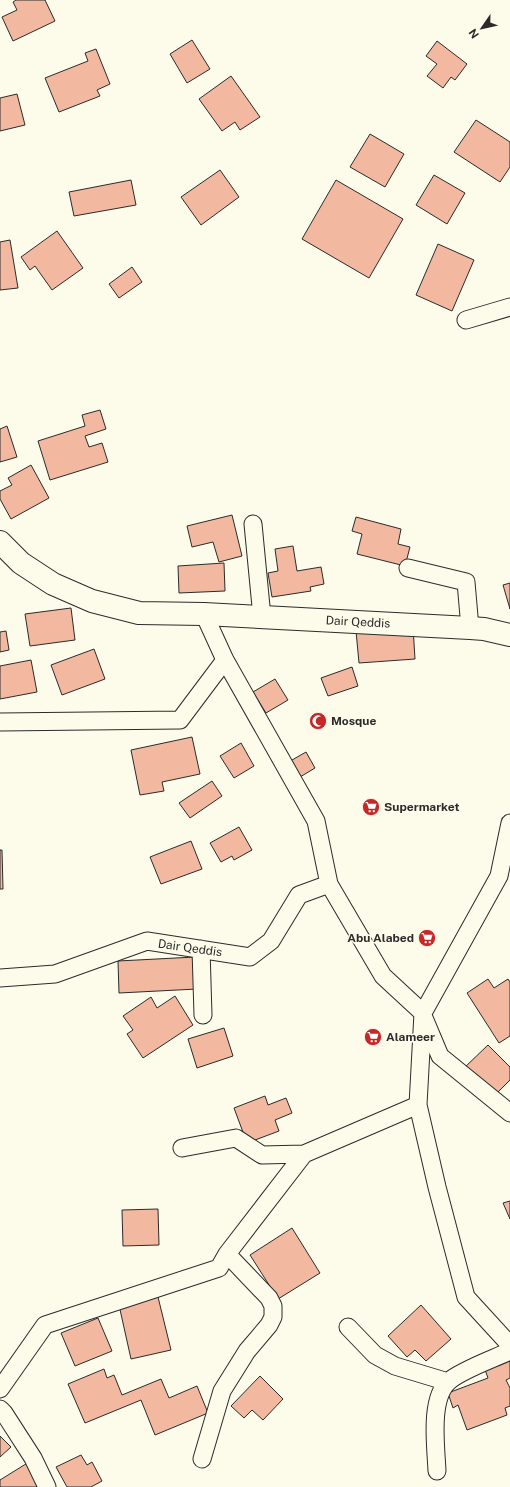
<svg xmlns="http://www.w3.org/2000/svg" width="510" height="1487" viewBox="0 0 510 1487" font-family="'Public Sans',sans-serif">
	<style>
		.building { fill: #f2b8a0; stroke: #2b2b2b }
		.lines { fill: none; stroke-linecap: round; stroke-linejoin: round }
		.street-casing { stroke: #2b2b2b; stroke-width: 19 }
		.secondary-casing { stroke: #2b2b2b; stroke-width: 24 }
		.street { stroke: #fdfbea; stroke-width: 17 }
		.secondary { stroke: #fdfbea; stroke-width: 22 }
		.labels { text-anchor: middle; dominant-baseline: central; stroke-width: 3; stroke-linejoin: round; paint-order: stroke }
		.street-label { font-size: 12px; fill: #2b2b2b; stroke: #fdfbea }
		.poi-label { font-size: 12px; font-weight: bold; fill: #2b2b2b; stroke: #fdfbea; text-anchor: start }
	</style>
	<rect width="100%" height="100%" fill="#fdfbea"/>
	<!-- building -->
	<path class="building" d="M16 0H45L55 21 13 41 2 17 17 10 13 2Z
		M192 40 210 69 187 83 170 54Z
		M437 41 467 64 455 80 451 77 443 88 427 76 437 64 426 56Z
		M96 49 110 84 97 90 100 96 59 112 45 78 88 61 85 53Z
		M231 76 260 117 240 130 235 122 222 131 199 99Z
		M17 94 25 125 0 131V98Z
		M476 120 510 142V167L500 182 454 152Z
		M370 134 404 154 385 187 350 167Z
		M220 170 239 197 201 225 181 197Z
		M434 175 465 193 447 224 416 205Z
		M131 180 136 205 74 216 69 192Z
		M336 180 403 219 369 278 302 239Z
		M57 231 83 268 52 290 35 266 30 270 21 257Z
		M10 240 18 288 0 290V242Z
		M438 244 474 260 452 311 416 295Z
		M132 267 142 282 119 298 109 284Z
		M100 410 106 429 85 436 89 447 102 443 108 462 50 480 38 441 85 426 82 415Z
		M7 426 17 457 0 462V429Z
		M31 465 49 498 11 519 0 499V491L12 485 8 478Z
		M232 515 242 556 219 562 213 542 192 547 187 526Z
		M356 517 401 529 398 544 410 547 405 566 357 554 362 534 352 531Z
		M293 546 297 571 321 567 324 584 310 587 311 591 272 597 268 573 278 571 275 549Z
		M224 563 225 591 179 593 178 566Z
		M510 583V609L503 585Z
		M71 608 75 640 30 646 25 614Z
		M413 627 415 659 359 663 356 631Z
		M6 631 9 650 0 652V632Z
		M94 649 105 679 62 695 51 665Z
		M31 660 37 692 0 699V666Z
		M352 667 358 686 328 696 321 678Z
		M275 679 288 700 266 713 253 692Z
		M192 737 200 774 162 782 164 791 140 795 131 750Z
		M241 743 254 766 234 778 220 756Z
		M306 752 315 768 295 780 285 764Z
		M212 781 222 796 190 818 179 803Z
		M239 827 252 850 234 860 232 856 221 862 210 843Z
		M191 841 202 869 161 884 150 857Z
		M0 850H2L3 889H0Z
		M195 957 197 989 119 993 118 961Z
		M488 979 494 988 508 979 510 982V1036L499 1043 467 993Z
		M175 996 193 1025 143 1058 127 1034 133 1030 123 1016 151 997 157 1008Z
		M224 1028 233 1056 197 1068 188 1039Z
		M488 1045 510 1067V1080L493 1097 464 1068Z
		M265 1096 268 1105 286 1098 292 1113 275 1120 279 1131 247 1143 234 1108Z
		M510 1201V1219L503 1203Z
		M158 1209 159 1245 123 1246 122 1210Z
		M292 1228 320 1273 278 1299 250 1255Z
		M158 1297 171 1350 131 1359 119 1305Z
		M421 1305 451 1339 426 1361 415 1350 407 1357 388 1336Z
		M98 1318 112 1351 75 1366 61 1333Z
		M509 1358 510 1361V1378L506 1380 510 1388V1406L505 1408 507 1415 467 1430 458 1405 453 1408 448 1393 488 1378 484 1367Z
		M104 1369 107 1378 114 1375 122 1395 161 1379 169 1398 197 1386 208 1413 155 1435 141 1400 85 1423 68 1384Z
		M260 1376 283 1399 263 1420 252 1410 244 1418 231 1406Z
		M0 1436 11 1447 0 1457Z
		M81 1455 87 1465 92 1462 102 1481 91 1487H67L56 1467Z
		M29 1462 41 1480 35 1483 38 1487H0V1480Z"/>
	<g class="lines">
		<defs>
			<path id="street" d="M466 320 510 307
				M253 524 262 617
				M408 568 466 582 470 628
				M204 614 225 660 316 821 329 884 383 976 423 1013 499 876 510 823
				M0 722 180 720 225 660
				M201 949 203 1015
				M0 978 55 974 147 941 250 957 271 941 299 895 329 884
				M424 1018 440 1056 510 1113
				M418 1105 437 1187 466 1297 510 1345
				M182 1148 236 1138 262 1155 304 1154
				M348 1327 375 1355 395 1366 448 1382
				M0 1389 45 1325 219 1268 227 1254 304 1154 418 1105 423 1013
				M0 1409 4 1413 33 1458 47 1487
				M202 1459 222 1391 247 1351 269 1325 273 1317V1306L269 1298 227 1254
				M437 1471C436 1447 429 1398 449 1381 462 1370 493 1359 510 1351"/>
			<path id="secondary" d="M0 542 21 563 53 584 92 601 139 613 204 614 470 628 484 629 510 635"/>
		</defs>
		<!-- street casing -->
		<use href="#street" class="street-casing"/>
		<!-- secondary casing -->
		<use href="#secondary" class="secondary-casing"/>
		<!-- street -->
		<use href="#street" class="street"/>
		<!-- secondary -->
		<use href="#secondary" class="secondary"/>
	</g>
	<!-- icons -->
	<defs>
		<symbol id="mosque-disc" viewBox="-11 -11 22 22"><circle r="9.5" fill="#c62828" stroke="#fdfbea"/><path d="M3.5-4.9A6 6 0 1 0 3.5 4.9A5 5 0 1 1 3.5-4.9Z" fill="#fff"/></symbol>
		<symbol id="supermarket-disc" viewBox="-11 -11 22 22"><circle r="9.5" fill="#c62828" stroke="#fdfbea"/><path d="M-6-5.5h2.5l.6 2H6L4.5 2H-2.5L-4.4-4H-6ZM-1.5 3.2a1.3 1.3 0 1 0 .1 0ZM3 3.2a1.3 1.3 0 1 0 .1 0Z" fill="#fff"/></symbol>
	</defs>
	<g fill-rule="evenodd">
		<use href="#mosque-disc" x="308" y="711" width="20" height="20"/>
		<use href="#supermarket-disc" x="361" y="797" width="20" height="20"/>
		<use href="#supermarket-disc" x="417" y="928" width="20" height="20"/>
		<use href="#supermarket-disc" x="363" y="1027" width="20" height="20"/>
	</g>
	<g class="labels">
		<!-- street labels -->
		<g class="street-label">
			<text transform="translate(358 622) rotate(3)">Dair Qeddis</text>
			<text transform="translate(190 948) rotate(8)">Dair Qeddis</text>
		</g>
		<!-- poi labels -->
		<g class="poi-label">
			<text x="331" y="721">Mosque</text>
			<text x="384" y="807">Supermarket</text>
			<text x="414" y="938" text-anchor="end">Abu Alabed</text>
			<text x="386" y="1037">Alameer</text>
		</g>
	</g>
	<!-- north arrow -->
	<g transform="translate(482 28) rotate(236)" stroke="#fdfbea" stroke-width="3" paint-order="stroke">
	<path d="M0-3L7 15L0 10L-7 15Z" fill="#2b2b2b"/>
	<text y="-6" font-size="11" font-weight="bold" text-anchor="middle" fill="#2b2b2b">N</text>
	</g>
</svg>
